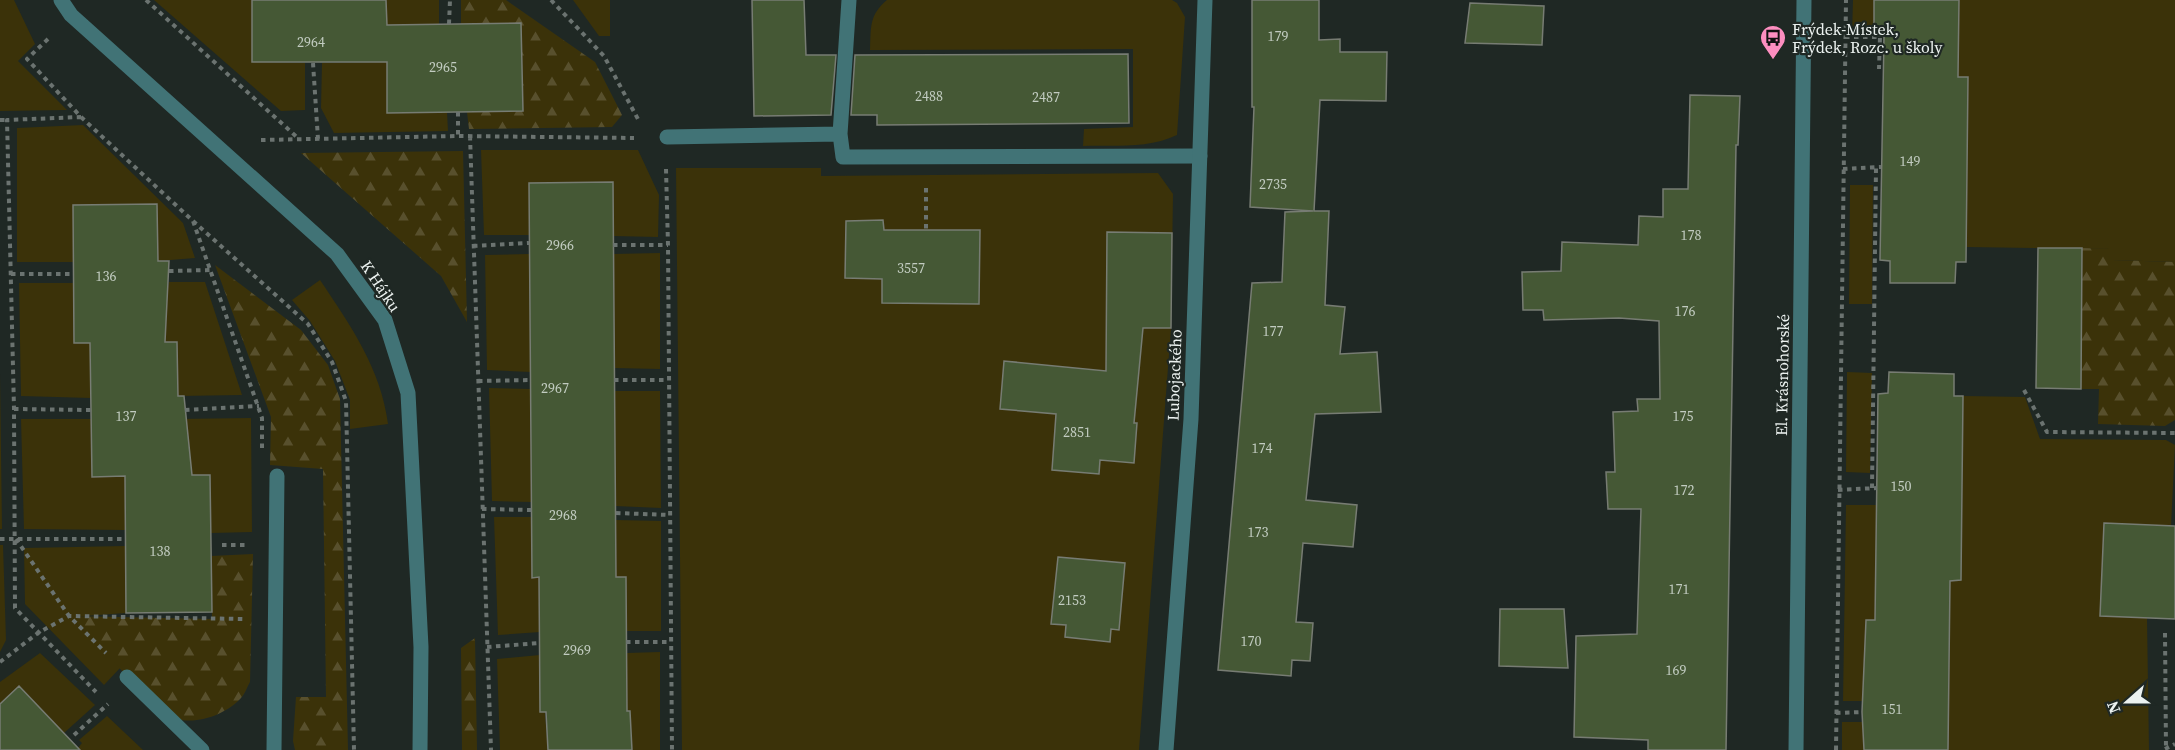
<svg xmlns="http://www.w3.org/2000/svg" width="2175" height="750" viewBox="0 0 2175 750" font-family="'Source Serif 4',serif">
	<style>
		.green { fill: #3b3209 }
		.forest { fill: url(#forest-firs) }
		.building { fill: #455835; stroke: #777c73; stroke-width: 1.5 }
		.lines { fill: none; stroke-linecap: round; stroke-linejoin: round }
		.path { stroke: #6b7370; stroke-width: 4; stroke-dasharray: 4.5 4.5; stroke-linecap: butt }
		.service { stroke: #417376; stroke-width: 15 }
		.minor { stroke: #417376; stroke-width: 15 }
		.labels { text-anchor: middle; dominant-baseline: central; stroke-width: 4.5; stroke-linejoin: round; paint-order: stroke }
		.number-label { font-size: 14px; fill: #c2ccc1 }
		.poi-label { font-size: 16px; fill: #ecf2f0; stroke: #1f2824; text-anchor: start }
		.street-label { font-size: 16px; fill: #ecf2f0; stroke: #1f2824 }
	</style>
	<defs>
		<pattern id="forest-firs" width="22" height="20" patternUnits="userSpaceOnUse" patternTransform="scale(1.5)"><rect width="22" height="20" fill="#3b3209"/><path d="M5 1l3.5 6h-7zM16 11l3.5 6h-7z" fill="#58502d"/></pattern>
	</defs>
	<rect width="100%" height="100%" fill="#1f2824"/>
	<!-- green -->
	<path class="green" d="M0 0H14L35 44 18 61 67 110 0 111Z
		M154 0H252V62L305 63V110L281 111Z
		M386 0H439V25H387Z
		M573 0H610V36H599Z
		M887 0H1172L1177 3 1185 17 1177 135C1148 149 1115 145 1083 146L1084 129 1133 127V49L870 50C871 27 869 15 887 0Z
		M1853 0H1874V35H1852Z
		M1959 0H2175V262L2111 260V249L1966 247 1968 78 1958 77Z
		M387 62 447 112 448 131 334 133 321 108 322 63Z
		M83 125 183 223 195 258 158 261 157 204 74 262H17V128Z
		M481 150H638L659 195 658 237 613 236 529 183V235H484Z
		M676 168H821V176L1158 173 1173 194 1171 328 1139 750H682Z
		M1850 185H1873L1872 304H1849Z
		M660 253V369L614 368 613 254Z
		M529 254 531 372 487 370 485 255Z
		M320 280C351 326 381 369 388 424L350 429V400L335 361 310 321 292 300Z
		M169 282H205L242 395 178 396 177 342H160L159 288 168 287Z
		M19 283H73L74 343H90L91 398 21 396Z
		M1847 372 1872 373 1870 473 1846 472Z
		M0 374 2 529H0Z
		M489 388 531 389 532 502 492 501Z
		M614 391H660L661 508 615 506Z
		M1963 396 2025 397 2040 439 2166 440 2175 445 2171 526 2104 523 2100 616 2147 618 2149 750H1948L1950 581 1961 580Z
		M251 418 252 532 211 533 210 475H179L178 419Z
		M21 419H91L93 477 125 476 126 530 24 529Z
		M1846 505H1877L1875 620H1866L1863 701H1843Z
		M494 517H532V577H539L540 632 498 635Z
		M616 520 661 521V631H626V577H616Z
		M0 545H3L6 640 0 652Z
		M126 546V613L70 617 120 668 104 685 25 604 24 548Z
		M660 652V750H632L630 712 627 711V653Z
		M40 653 95 705 64 733 19 686 0 704V682Z
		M540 655 548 750H500L497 659Z
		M107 716 143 750H80L78 748 82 743 79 740Z
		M1842 722H1863L1864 750H1842Z"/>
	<!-- forest -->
	<path class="forest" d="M461 0H506L595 62 622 115 612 127 469 129 467 112 523 110 521 24H461Z
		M463 151 467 322 441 276 301 153Z
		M2082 248 2111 249 2112 260 2175 262V420L2165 426 2098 424 2099 389H2080Z
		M215 265 301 330 328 365 340 399 348 750H295L293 741 296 697H326L323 469 270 465 271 417Z
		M253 554 250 682C247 687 245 694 241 698 227 714 196 726 174 718 167 715 160 706 153 700 124 674 97 645 69 616L212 619 211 556Z
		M475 638 477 750H462L461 648Z"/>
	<!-- building -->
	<path class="building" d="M252 0H386L387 25 521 23 523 111 387 113V62H252Z
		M752 0H804L806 55H836L831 115 754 116Z
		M1252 0H1319V40L1340 39V52H1387L1386 101 1320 100 1314 211H1329L1325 305 1345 307 1340 354 1377 352 1381 412 1315 414 1306 500 1357 505 1353 547 1303 543 1296 622 1313 623 1310 661 1292 660 1291 676 1218 670 1252 283 1282 282 1285 212 1313 211 1250 207 1254 107H1252Z
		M1874 0H1959L1958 77H1968L1966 262H1956L1955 283H1890V261L1880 260 1884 36 1874 35Z
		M1470 3 1544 6 1542 45 1465 43Z
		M1128 54 1129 123 877 125V115H851L855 55Z
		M1690 95 1740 96 1738 145H1736L1726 750H1648V740L1574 737 1576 636 1637 634 1641 509H1608L1606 472H1615L1613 412 1638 411 1637 399H1660L1659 321 1619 318 1544 320 1543 310H1523L1522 272 1561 271 1562 242 1638 245 1639 216 1663 217V189H1688Z
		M613 182 616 577H626L627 711H630L632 750H548L546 712H540L539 577 532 578 529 183Z
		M157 204 158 261H169L165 342H177L178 396H184L192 475H210L212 612 126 613 125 476 92 477 90 343H74L73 205Z
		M883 220 884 230H980L979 304 882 303V279L845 278 846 221Z
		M1107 232 1172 233 1171 328H1143L1134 423H1137L1134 463 1100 460 1099 474 1052 470 1056 414 1000 409 1004 361 1106 371Z
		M2038 248H2082L2081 389 2036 388Z
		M1889 372 1954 374V396H1963L1961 580 1950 581 1948 750H1864L1862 712 1866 620H1875L1878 394 1888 393Z
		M2104 523 2175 526V619L2100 616Z
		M1058 557 1125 563 1119 630 1111 629 1110 642 1065 637 1066 625 1051 624Z
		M1500 609H1564L1568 668 1499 666Z
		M19 686 80 750H0V704Z"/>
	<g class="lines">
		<!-- path -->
		<path class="path" d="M146 0 299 139
			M551 0 604 56 639 121
			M449 24 450 0
			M1845 37H1880L1879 69
			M48 39 27 59 81 117 7 120 14 409 15 608 96 692
			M313 63 318 139
			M458 112V136
			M81 117 193 221 262 418V449
			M0 120H7
			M470 136 491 750
			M261 140 458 136 634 138
			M666 169 668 245 672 750
			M1843 169 1881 167
			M926 188V230
			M193 221 308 324 332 362 346 401 354 750
			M613 245H668
			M473 246 529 243
			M169 271 211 270
			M11 274H73
			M614 380H668
			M478 381 531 380
			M2024 390 2047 432 2175 433
			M14 409 91 410
			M185 410 259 406
			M1872 488 1876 168
			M1838 490 1877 488
			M482 509 532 510
			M616 513 670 515
			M0 539H125
			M16 539 69 616 106 653
			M222 545H245
			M2165 633 2166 749
			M626 642H670
			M487 647 540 643
			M0 662 38 633 69 616 243 619
			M1836 713 1862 712
			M74 735 108 704
			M2165 749 2175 744
			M1836 750 1846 0"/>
		<!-- service -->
		<path class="service" d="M840 134 843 157 1200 156
			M667 137 840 134 849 0
			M127 677 202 750
			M274 750 277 476"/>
		<!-- minor -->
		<path class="minor" d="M61 0 71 15 337 254 385 320 408 393 421 647 420 750
			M1166 750 1191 419 1205 0
			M1796 750 1804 0"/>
	</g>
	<!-- icons -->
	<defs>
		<symbol id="bus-pin" viewBox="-11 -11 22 30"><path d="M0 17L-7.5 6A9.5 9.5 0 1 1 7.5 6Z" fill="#fd8ec0" stroke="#1f2824"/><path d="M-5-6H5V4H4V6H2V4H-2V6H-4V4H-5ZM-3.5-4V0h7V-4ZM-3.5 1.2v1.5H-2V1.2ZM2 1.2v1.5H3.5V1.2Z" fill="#111"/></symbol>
	</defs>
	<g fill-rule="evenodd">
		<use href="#bus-pin" x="1758" y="23" width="30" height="40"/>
	</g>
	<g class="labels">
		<!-- number labels -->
		<g class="number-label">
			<text x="1278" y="36">179</text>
			<text x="311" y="42">2964</text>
			<text x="443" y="67">2965</text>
			<text x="929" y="96">2488</text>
			<text x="1046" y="97">2487</text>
			<text x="1910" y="161">149</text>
			<text x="1273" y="184">2735</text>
			<text x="1691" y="235">178</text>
			<text x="560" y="245">2966</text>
			<text x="911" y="268">3557</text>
			<text x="106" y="276">136</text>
			<text x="1685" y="311">176</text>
			<text x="1273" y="331">177</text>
			<text x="555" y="388">2967</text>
			<text x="126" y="416">137</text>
			<text x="1683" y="416">175</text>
			<text x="1077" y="432">2851</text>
			<text x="1262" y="448">174</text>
			<text x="1901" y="486">150</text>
			<text x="1684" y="490">172</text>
			<text x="563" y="515">2968</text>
			<text x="1258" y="532">173</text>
			<text x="160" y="551">138</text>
			<text x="1679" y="589">171</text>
			<text x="1072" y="600">2153</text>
			<text x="1251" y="641">170</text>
			<text x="577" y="650">2969</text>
			<text x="1676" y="670">169</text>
			<text x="1892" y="709">151</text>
		</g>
		<!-- poi labels -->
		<g class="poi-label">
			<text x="1792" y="29">Frýdek-Místek,<tspan x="1792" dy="18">Frýdek, Rozc. u školy</tspan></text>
		</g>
		<!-- street labels -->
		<g class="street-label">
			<text transform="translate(381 286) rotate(56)">K Hájku</text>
			<text transform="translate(1174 375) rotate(-88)">Lubojackého</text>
			<text transform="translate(1782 375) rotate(-89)">El. Krásnohorské</text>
		</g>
	</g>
	<!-- north arrow -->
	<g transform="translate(2127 702) rotate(249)" stroke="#1f2824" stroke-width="4.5" paint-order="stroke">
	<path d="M0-4.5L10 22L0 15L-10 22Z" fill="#ecf2f0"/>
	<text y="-9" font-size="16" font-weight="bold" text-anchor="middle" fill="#ecf2f0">N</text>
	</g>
</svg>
